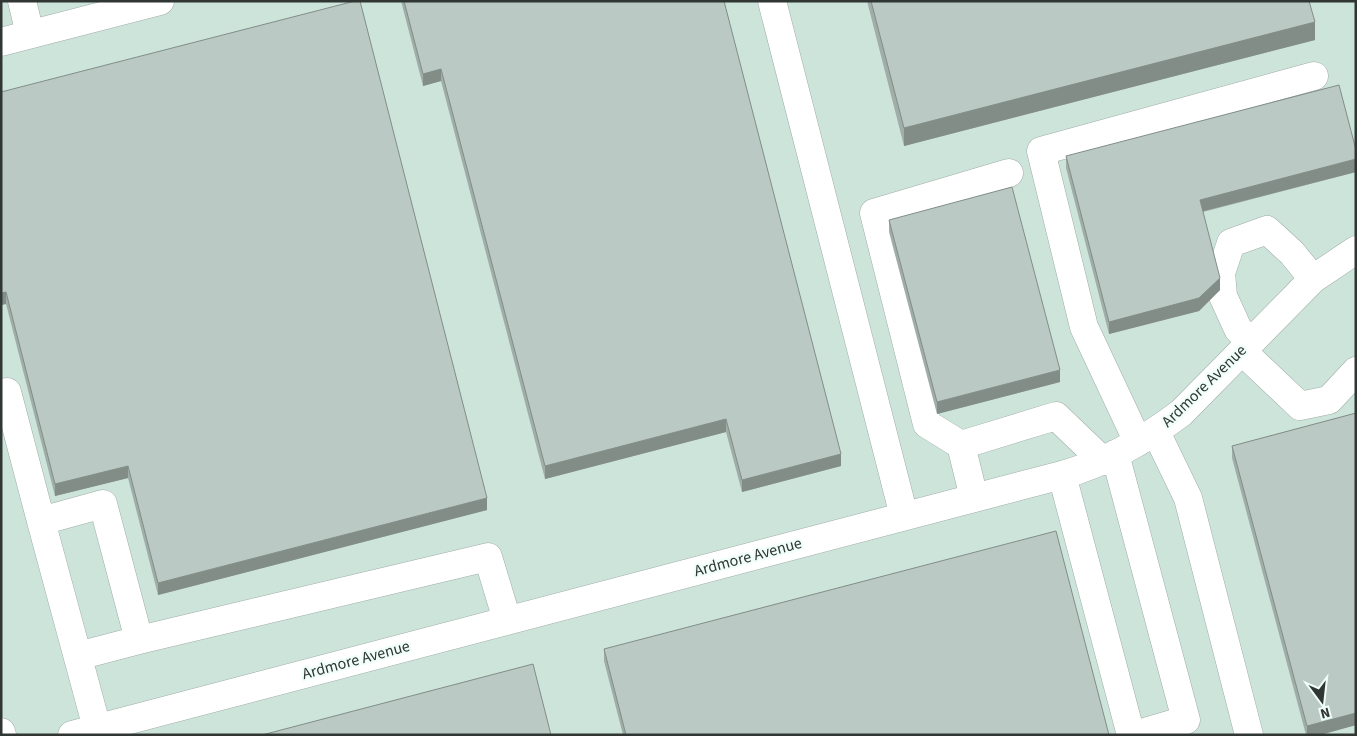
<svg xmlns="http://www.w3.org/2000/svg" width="1357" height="736" viewBox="0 0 1357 736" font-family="'Source Sans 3',sans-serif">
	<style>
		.built { fill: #cde4db }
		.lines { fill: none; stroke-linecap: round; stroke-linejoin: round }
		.minor-casing { stroke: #9fada8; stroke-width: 29 }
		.minor { stroke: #fff; stroke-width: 28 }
		.wall { fill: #a0ada8 }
		.shaded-wall { fill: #828d88 }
		.building { fill: #bac9c3; stroke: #828d88 }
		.labels { text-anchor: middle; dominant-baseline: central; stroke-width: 4.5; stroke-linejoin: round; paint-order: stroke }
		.street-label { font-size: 16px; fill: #303633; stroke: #effef8 }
	</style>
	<rect width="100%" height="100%" fill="#e1f0eb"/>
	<!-- built -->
	<path class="built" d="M1 1H1356V735H1Z"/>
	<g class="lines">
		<defs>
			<path id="minor" d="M22 1 30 34
				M772 1 904 516
				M1 42 160 1
				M1251 342 1238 329 1223 296 1221 273 1231 243 1267 230 1292 253 1313 279
				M1242 351 1300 406 1329 400 1356 371
				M1 393 7 392 41 521
				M1156 432 1188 498 1249 735
				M1138 442 1084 327 1041 151 1314 76
				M961 445 927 424 874 213 1009 173
				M1115 454 1186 720 1135 735
				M1062 475 1131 735
				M974 498 961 445 1056 416 1103 461
				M78 656 139 640 488 557 507 620
				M97 728 41 521 103 504 139 640
				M1 732 2 735
				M72 735 1062 475C1106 463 1145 440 1181 413L1313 279 1356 250"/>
		</defs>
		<!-- minor casing -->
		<use href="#minor" class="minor-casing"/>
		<!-- minor -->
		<use href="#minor" class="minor"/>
	</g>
	<!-- wall -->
	<path class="wall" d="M401 1H724L841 466 742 492 726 432 545 479 441 81 423 86Z
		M867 1H1309L1315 40 904 146Z
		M1 92 487 510 158 595 128 478 55 496 6 304 1 305Z
		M1356 150V172L1203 212 1220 290 1199 311 1109 334 1066 168V156Z
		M889 220 1060 382 937 414 889 232Z
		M1356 413V725L1320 735H1306L1232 458V446Z
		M604 649 1109 735H623L604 661Z"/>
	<!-- shaded-wall -->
	<path class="shaded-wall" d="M1315 22V40L904 146V128Z
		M441 69V81L423 86V74Z
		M1356 159V172L1200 212V200Z
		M1220 278V290L1199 311 1109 334V322Z
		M6 292V304L1 305V293Z
		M1060 370V382L937 414V402Z
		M726 419V432L545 479V466Z
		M841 454V466L742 492V480Z
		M128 466V478L55 496V484Z
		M487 498V510L158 595V583Z
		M1356 713V725L1320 735H1307V726Z"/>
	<!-- building -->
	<path class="building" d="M355 1H360L487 498 158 583 128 466 55 484 6 292 1 293V92Z
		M404 1H724L841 454 742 480 726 419 545 466 441 69 423 74Z
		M871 1H1309L1315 22 904 128Z
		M1339 85 1356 150V159L1200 200 1220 278 1199 298 1109 322 1066 156Z
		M1012 187 1060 370 937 402 889 220Z
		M1356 413V713L1307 726 1232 446Z
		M1056 531 1109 735H626L604 649Z
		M533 664 551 735H262Z"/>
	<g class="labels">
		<!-- street labels -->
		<g class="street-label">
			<text transform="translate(1204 386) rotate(-44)">Ardmore Avenue</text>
			<text transform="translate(748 557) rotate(-15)">Ardmore Avenue</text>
			<text transform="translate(356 660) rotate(-15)">Ardmore Avenue</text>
		</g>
	</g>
	<!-- border -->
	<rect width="1357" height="736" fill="none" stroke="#303633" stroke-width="5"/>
	<!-- north arrow -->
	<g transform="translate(1322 701) rotate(165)" stroke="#effef8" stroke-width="4" paint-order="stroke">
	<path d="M0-4L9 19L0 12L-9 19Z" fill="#303633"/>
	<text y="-8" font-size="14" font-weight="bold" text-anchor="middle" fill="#303633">N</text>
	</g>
</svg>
